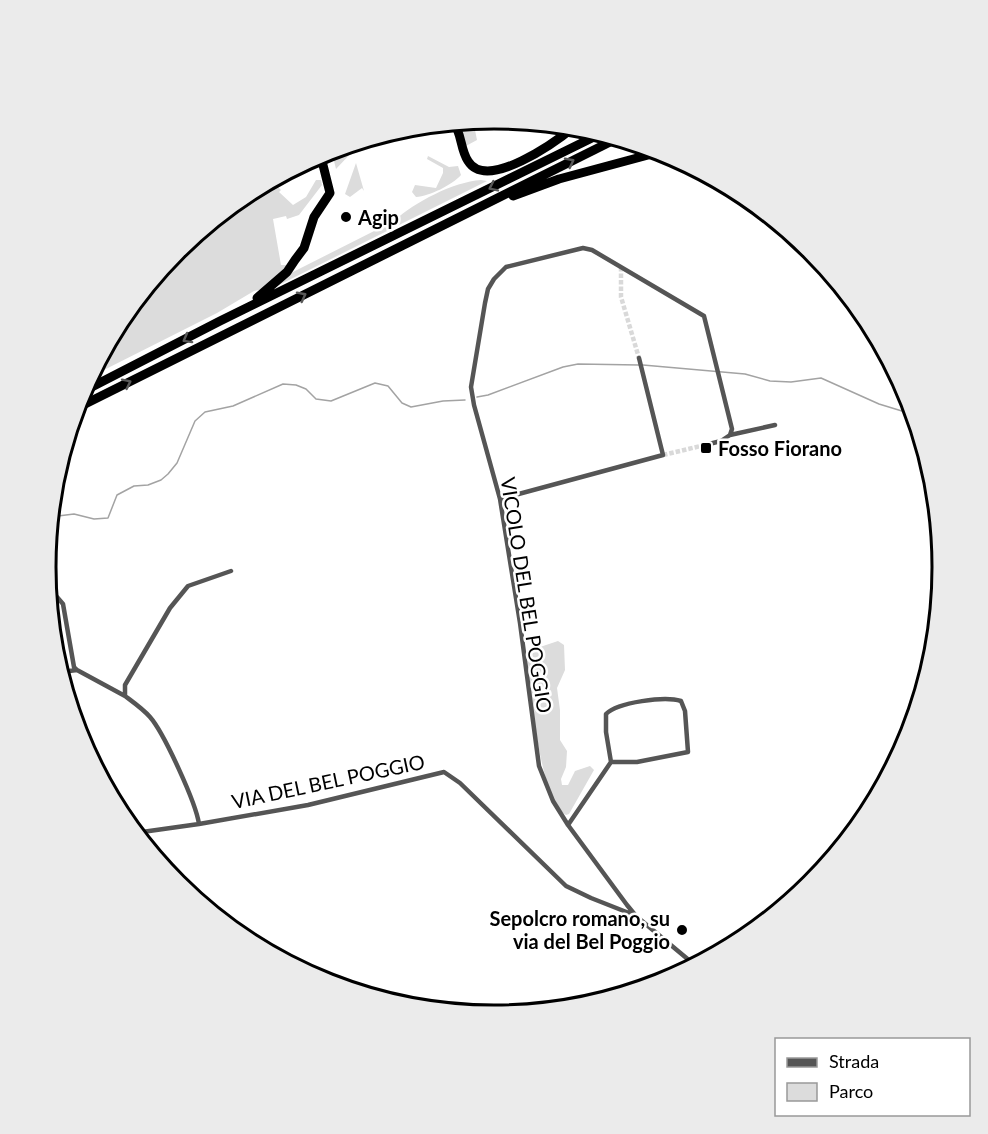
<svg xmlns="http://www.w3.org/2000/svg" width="988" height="1134" viewBox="0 0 988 1134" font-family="Lato,sans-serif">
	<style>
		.green { fill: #dcdcdc }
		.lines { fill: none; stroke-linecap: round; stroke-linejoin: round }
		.stream { stroke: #a3a3a3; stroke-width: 1.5 }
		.minor-tunnel { stroke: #d9d9d9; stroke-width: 4.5; stroke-dasharray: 4.5 2; stroke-linecap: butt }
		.minor { stroke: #555; stroke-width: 4.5 }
		.motorway { stroke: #000; stroke-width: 9 }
		.oneway { stroke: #595959 }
		.poi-dot { fill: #000; stroke: #fff; stroke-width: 2 }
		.labels { text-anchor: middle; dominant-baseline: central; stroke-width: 5; stroke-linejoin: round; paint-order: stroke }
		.poi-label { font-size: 20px; font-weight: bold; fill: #000; stroke: #fff; text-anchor: start }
		.street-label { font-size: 20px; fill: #000; stroke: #fff }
		.rim { fill: none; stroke: #000; stroke-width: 3 }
	</style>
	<rect width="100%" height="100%" fill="#fff"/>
	<!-- green -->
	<path class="green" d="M473 120 477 140 464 147 453 122Z
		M350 144 354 150 336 169 331 149Z
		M428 156 449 167 458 166 461 175C452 185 430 196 416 197L412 192 415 185 436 188 443 173V168L427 159Z
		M356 163 364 191 362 188 350 197 345 194Z
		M283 173 278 187 281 190 279 192 293 205 306 197 316 180H321L322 185 299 215 287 219 286 216 273 219 281 265H287L272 287 254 291 217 313 88 378 121 317 177 249 245 193Z
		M481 180 487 181 277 286 289 274 394 221C415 202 453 182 481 180Z
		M558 641 564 645 565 670 557 688 560 710V740L567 751 566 767 561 779 562 785H568L575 771 590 766 594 770 569 814 566 815C538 797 531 687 527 654L531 650Z
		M626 989 628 993 584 1007 593 1000Z"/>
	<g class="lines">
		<!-- stream -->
		<path class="stream" d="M643 365 745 374 770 381 791 382 821 378 879 404 915 415
			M477 397 488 395 563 367 578 364 639 365
			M50 517 74 514 94 519 108 518 117 495 134 486 148 485 161 480 168 474 177 463 195 421 205 412 233 406 283 384 296 385 306 389 316 399 331 401 375 383 388 386 402 403 411 407 443 401 465 400"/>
		<!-- minor-tunnel -->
		<path class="minor-tunnel" d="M621 267V297L639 358
			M663 455 705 445"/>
		<!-- minor -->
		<path class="minor" d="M705 445 721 441 730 435 775 425
			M500 499 663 455 639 358
			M48 597H57L63 604 74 667 77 670
			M58 668 69 671 77 670 125 696V685L170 608 188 586 231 571
			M125 696C133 702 143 709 150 717 164 733 196 803 199 824L308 805 444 772 460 783 566 886 591 898 634 915
			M568 825 611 762 606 732V714C618 702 665 696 681 701L685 711 688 752 637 762H611
			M135 833 199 824
			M696 966 636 916 627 905 568 825 553 801 539 766 520 623 500 499 474 405 471 387 485 303 488 289 494 279 506 267 583 248 592 250 704 316 732 429 730 435"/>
		<!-- motorway -->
		<path class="motorway" d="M453 122C462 133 460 149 468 161 487 192 557 141 575 126
			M513 196 559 179 663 151
			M257 298 287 272 295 260 304 248 314 217 330 193 320 153
			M80 393 220 321 602 133
			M75 409 618 138"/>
	</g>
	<!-- one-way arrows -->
	<defs><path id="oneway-chevron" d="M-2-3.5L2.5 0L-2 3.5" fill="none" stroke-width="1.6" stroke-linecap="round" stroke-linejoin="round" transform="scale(1.5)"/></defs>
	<g class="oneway">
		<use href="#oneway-chevron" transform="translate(570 162) rotate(-27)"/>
		<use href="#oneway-chevron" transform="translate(493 187) rotate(154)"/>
		<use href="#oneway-chevron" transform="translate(302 296) rotate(-27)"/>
		<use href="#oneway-chevron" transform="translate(187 339) rotate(151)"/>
		<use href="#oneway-chevron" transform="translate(127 383) rotate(-26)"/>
	</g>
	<!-- markers -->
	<g class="poi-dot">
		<circle cx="346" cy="217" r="6"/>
		<rect x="700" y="442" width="12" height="12" rx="3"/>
		<circle cx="682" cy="930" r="6"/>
	</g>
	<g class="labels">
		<!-- poi labels -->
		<g class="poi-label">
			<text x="358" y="217">Agip</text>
			<text x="718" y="448">Fosso Fiorano</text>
			<text x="670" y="918" text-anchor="end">Sepolcro romano, su<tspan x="670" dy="23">via del Bel Poggio</tspan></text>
		</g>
		<!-- street labels -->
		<g class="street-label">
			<text transform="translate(527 595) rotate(81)">VICOLO DEL BEL POGGIO</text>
			<text transform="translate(328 781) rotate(-12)">VIA DEL BEL POGGIO</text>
		</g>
	</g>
	<!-- crop -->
	<path d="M0 0H988V1134H0ZM56 567a438 438 0 1 1 876 0a438 438 0 1 1-876 0Z" fill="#ebebeb" fill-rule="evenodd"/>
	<path class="rim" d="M56 567a438 438 0 1 1 876 0a438 438 0 1 1-876 0Z"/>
	<!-- legend -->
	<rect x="775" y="1038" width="195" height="78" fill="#ffffff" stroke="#999999" stroke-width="1.5"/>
	<rect x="787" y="1058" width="30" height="9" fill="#555555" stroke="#999999" stroke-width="1.5"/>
	<text x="829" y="1068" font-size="18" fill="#000000">Strada</text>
	<rect x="787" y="1083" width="30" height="18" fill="#dcdcdc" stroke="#999999" stroke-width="1.5"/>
	<text x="829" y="1098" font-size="18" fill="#000000">Parco</text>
</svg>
